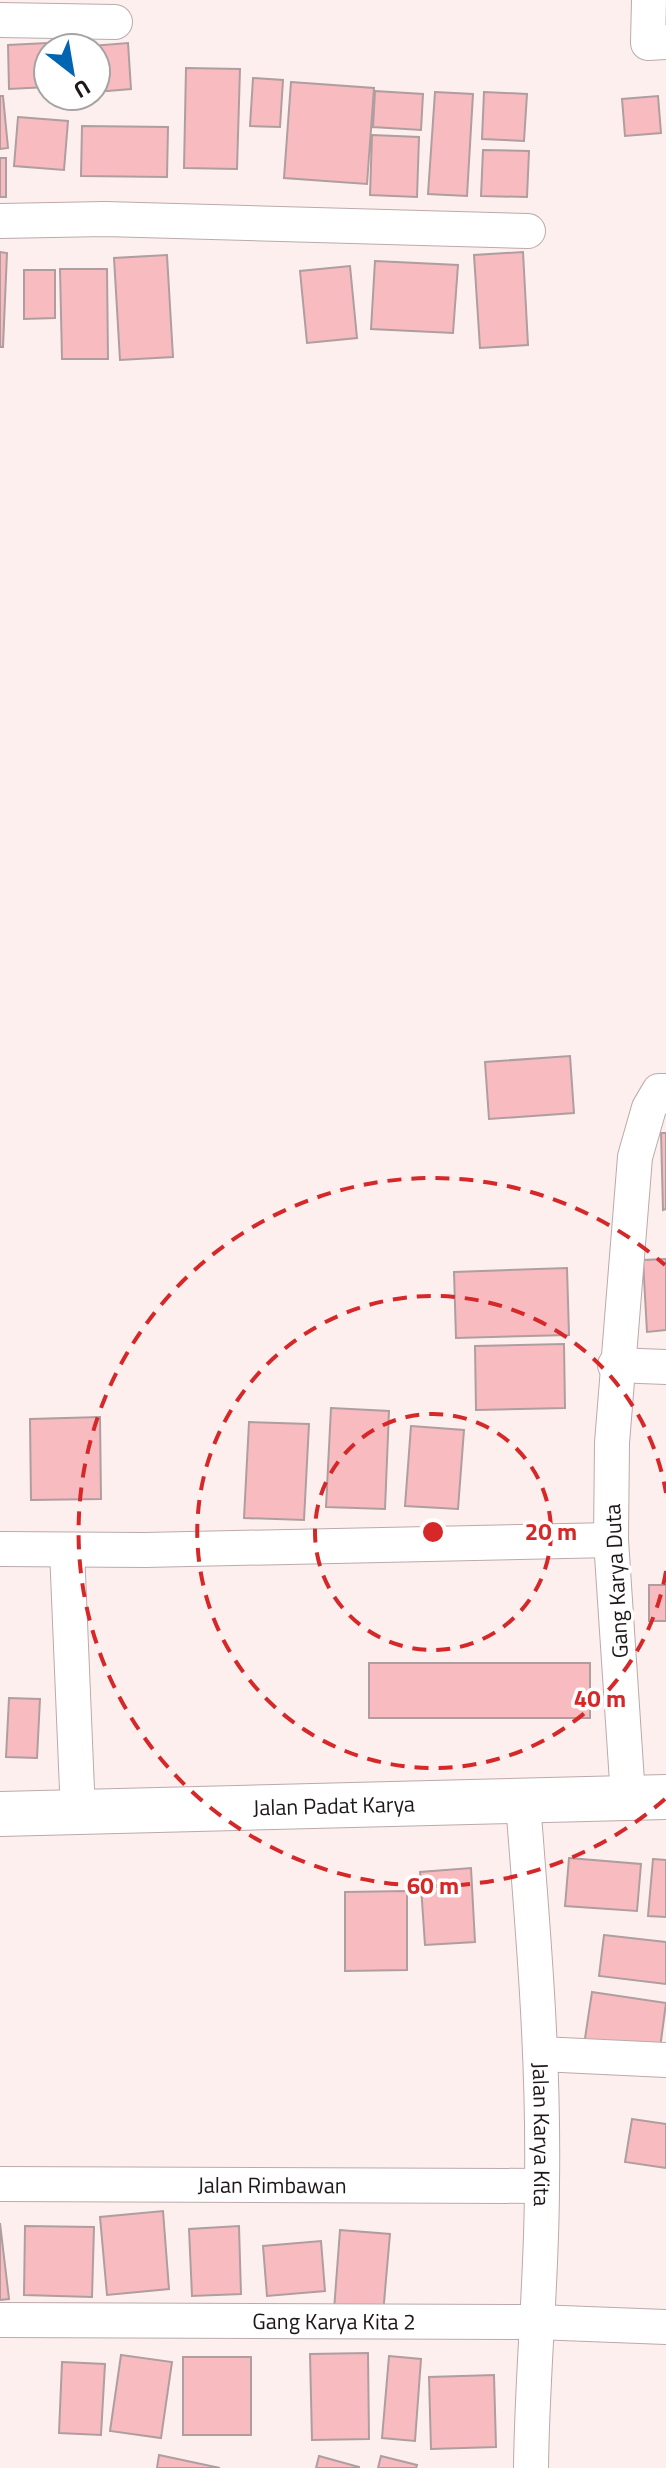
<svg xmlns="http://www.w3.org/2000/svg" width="666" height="2468" viewBox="0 0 666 2468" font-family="'Titillium Web',sans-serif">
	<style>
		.building { fill: #f8bcc0; stroke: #af9e9f; stroke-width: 2 }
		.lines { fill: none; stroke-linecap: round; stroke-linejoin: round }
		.street-casing { stroke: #bbaaab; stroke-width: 36 }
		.secondary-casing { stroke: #bbaaab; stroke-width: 46 }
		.street { stroke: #fff; stroke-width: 34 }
		.secondary { stroke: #fff; stroke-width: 44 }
		.ring { fill: none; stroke: #d62828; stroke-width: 4; stroke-dasharray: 14 10 }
		.labels { text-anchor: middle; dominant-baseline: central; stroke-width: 7; stroke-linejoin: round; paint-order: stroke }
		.street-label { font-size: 22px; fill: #1f1819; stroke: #fff }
		.centre { fill: #d62828; stroke: #fff; stroke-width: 4 }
		.ring-label { font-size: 24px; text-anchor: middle; font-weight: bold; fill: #d62828; stroke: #fff; stroke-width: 7; stroke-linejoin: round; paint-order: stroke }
	</style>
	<rect width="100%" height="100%" fill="#feefef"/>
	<!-- building -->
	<path class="building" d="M47 43 48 87 9 89 8 45Z
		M128 43 131 89 96 92V48H66Z
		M186 68 240 69 237 169 184 168Z
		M253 78 283 80 280 127 250 126Z
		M291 82 374 88 367 184 284 178Z
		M375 91 423 94 421 130 373 127Z
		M435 92 473 94 467 196 428 194Z
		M484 92 527 94 524 141 482 139Z
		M0 96H3L8 148 0 149Z
		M658 96 661 133 625 136 622 99Z
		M18 117 68 121 64 170 14 166Z
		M82 126 168 127 167 177 81 176Z
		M372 135 419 137 417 197 370 195Z
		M483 150 529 151 527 197 481 196Z
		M0 158H6V197H0Z
		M0 252 7 253 3 347H0Z
		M523 252 528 345 480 348 474 255Z
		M167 255 173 357 120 360 114 258Z
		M375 261 458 265 453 333 371 329Z
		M350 266 357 338 307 343 300 271Z
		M60 269H107L108 359H62Z
		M24 270H55V318L24 319Z
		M570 1056 574 1113 489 1119 485 1062Z
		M661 1133H666V1209L663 1210Z
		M666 1259V1330L647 1332 643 1260Z
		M567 1268 569 1335 456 1338 454 1272Z
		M564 1344 565 1408 476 1410 475 1346Z
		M331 1408 389 1411 385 1509 326 1507Z
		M100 1417 101 1499 31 1500 30 1419Z
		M249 1422 309 1424 304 1520 244 1518Z
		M411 1426 464 1430 458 1509 405 1506Z
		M649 1585H666V1621H649Z
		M369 1663H590V1718H369Z
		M9 1698 40 1699 37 1758 6 1757Z
		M569 1858 641 1864 637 1911 565 1906Z
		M653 1859 666 1860V1917L648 1916Z
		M471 1868 475 1942 425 1945 420 1872Z
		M407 1891V1970L345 1971V1892Z
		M604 1935 666 1942V1984L599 1976Z
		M592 1992 666 2003 659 2056 584 2045Z
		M632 2119 666 2124V2168L625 2162Z
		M163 2211 169 2289 107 2295 100 2217Z
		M0 2223 9 2299 0 2300Z
		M25 2226 94 2227 92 2297 24 2295Z
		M239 2226 241 2294 192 2296 189 2229Z
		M340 2230 390 2234 383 2314 334 2310Z
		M321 2241 325 2291 267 2296 263 2246Z
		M368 2353 369 2439 312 2440 310 2354Z
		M121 2355 172 2362 161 2438 110 2431Z
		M389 2356 421 2359 415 2441 382 2438Z
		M183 2357H251V2435H183Z
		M62 2362 105 2364 101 2435 59 2433Z
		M494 2375 496 2447 431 2449 429 2377Z
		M159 2455 220 2468H157Z
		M319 2456 359 2467V2468H316Z
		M381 2456 417 2465 416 2468H378Z"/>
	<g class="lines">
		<defs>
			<g id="street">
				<path d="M649 0 648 43 666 42"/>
				<path d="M0 20 115 22"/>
				<path d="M0 221 105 219 528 231"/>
				<path d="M615 1365 666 1367"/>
				<path d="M0 1549 144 1550 611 1540"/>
				<path d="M67 1550 78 1814"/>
				<path d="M628 1797 611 1540 612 1443 635 1157 649 1108 659 1091H666"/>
				<path id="s1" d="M523 1803C533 1930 544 2056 542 2184 542 2279 532 2373 531 2468"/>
				<path d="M541 2054 666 2060"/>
				<path id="s2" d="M0 2184 542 2186"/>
				<path id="s3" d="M0 2320 536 2322 666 2327"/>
			</g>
			<g id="secondary">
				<path id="s4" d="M0 1814 666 1797"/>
			</g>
		</defs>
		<!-- street casing -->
		<use href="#street" class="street-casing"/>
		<!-- secondary casing -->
		<use href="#secondary" class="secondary-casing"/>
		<!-- street -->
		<use href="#street" class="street"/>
		<!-- secondary -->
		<use href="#secondary" class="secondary"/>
	</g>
	<!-- distance rings -->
	<g class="ring">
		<circle cx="433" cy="1532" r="118"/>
		<path d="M666 1571A236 236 0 1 1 666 1493"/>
		<path d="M665 1799A354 354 0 1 1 665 1265"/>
	</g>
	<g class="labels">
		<!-- street labels -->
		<g class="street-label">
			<text transform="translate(616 1581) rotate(-93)">Gang Karya Duta</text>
			<text stroke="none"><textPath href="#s4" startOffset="334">Jalan Padat Karya</textPath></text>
			<text stroke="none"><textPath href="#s1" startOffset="332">Jalan Karya Kita</textPath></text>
			<text stroke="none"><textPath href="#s2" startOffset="272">Jalan Rimbawan</textPath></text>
			<text stroke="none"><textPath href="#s3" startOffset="334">Gang Karya Kita 2</textPath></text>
		</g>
	</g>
	<circle cx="433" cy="1532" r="12" class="centre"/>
	<g class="ring-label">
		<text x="551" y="1540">20 m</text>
		<text x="600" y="1707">40 m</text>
		<text x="433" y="1894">60 m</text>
	</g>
	<!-- north arrow -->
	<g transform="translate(72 72) rotate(149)"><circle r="38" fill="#ffffff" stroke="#a5a3a3" stroke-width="2"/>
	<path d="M0-6L14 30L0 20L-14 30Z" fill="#0165b1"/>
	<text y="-12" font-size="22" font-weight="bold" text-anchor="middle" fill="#1f1819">U</text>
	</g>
</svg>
